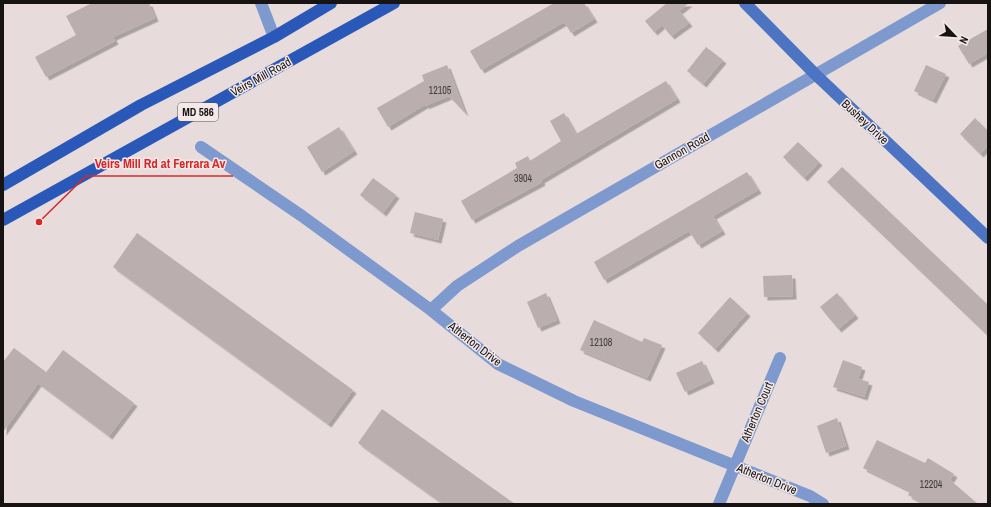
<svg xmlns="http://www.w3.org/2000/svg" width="991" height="507" viewBox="0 0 991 507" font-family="'Archivo Narrow',sans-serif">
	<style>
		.building { fill: #baafae; filter: url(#shadow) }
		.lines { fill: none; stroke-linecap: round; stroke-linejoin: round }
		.street { stroke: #7d99cd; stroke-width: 12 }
		.secondary { stroke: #4d74c2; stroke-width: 12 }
		.primary { stroke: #2a58b8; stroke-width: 12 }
		.labels { text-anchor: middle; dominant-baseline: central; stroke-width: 3; stroke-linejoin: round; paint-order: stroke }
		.number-label { font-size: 10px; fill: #403a3a }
		.shield { fill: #f4e9e8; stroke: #595353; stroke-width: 1 }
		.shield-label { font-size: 11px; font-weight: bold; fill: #171313 }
		.street-label { font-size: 12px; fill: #171313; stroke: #f4e9e8 }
		.leader { fill: none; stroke: #d62828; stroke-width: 1.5 }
		.callout-dot { fill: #d62828; stroke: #f4e9e8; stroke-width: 1.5 }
		.callout-label { font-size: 13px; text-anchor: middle; font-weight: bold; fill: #d62828; stroke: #f4e9e8; stroke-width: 3; stroke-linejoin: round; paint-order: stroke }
	</style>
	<defs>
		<filter id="shadow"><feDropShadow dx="3.5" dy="3.5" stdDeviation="0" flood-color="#0004"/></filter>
	</defs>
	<rect width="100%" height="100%" fill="#e7dcdb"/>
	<!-- building -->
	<path class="building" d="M92 3H149L155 18 113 37 115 41 46 77 35 57 76 35 66 16Z
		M554 3H584L594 19 571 33 564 22 481 70 470 51Z
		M667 3H689L679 11 689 23 671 36 662 25 654 32 645 21Z
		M988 29V53L969 64 958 46Z
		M706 47 723 60 703 84 687 71Z
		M447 65 465 113 449 96 425 106 426 104 388 127 377 108 424 81 422 75Z
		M926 65 946 74 933 100 914 91Z
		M666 81 677 99 541 180 542 182 472 220 461 201 517 168 515 163 528 156 530 161 561 141 550 121 564 113 576 134Z
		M975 118 988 131V146L980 154 960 134Z
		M339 127 354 151 322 172 307 147Z
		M798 142 819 162 804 178 783 157Z
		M842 167 988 305V336L827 182Z
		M747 172 758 190 713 216 722 231 698 245 689 231 604 280 594 262Z
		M373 178 396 195 383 213 360 195Z
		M415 212 443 219 438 240 410 233Z
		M137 233 353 390 328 424 113 267Z
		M792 275 793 296 764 297 763 276Z
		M546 293 557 320 538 328 527 302Z
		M837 293 855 315 838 329 820 307Z
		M730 297 747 313 715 349 698 333Z
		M594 320 642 342 644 338 662 345 647 378 580 350Z
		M14 348 46 372 3 432V362Z
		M63 350 134 403 109 436 38 383Z
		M843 360 862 367 858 379 869 382 864 397 833 387Z
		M702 361 711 380 685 392 676 373Z
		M382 409 515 504H443L358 443Z
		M837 418 846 446 826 453 817 426Z
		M877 440 925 463 928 458 954 474 950 480 978 504H925L908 495 910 491 863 468Z"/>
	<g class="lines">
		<!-- street -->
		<path class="street" d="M261 3 274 37
			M201 147 302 216 431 310 498 364 574 401 810 496 823 504
			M431 310 457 286 518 246 940 3
			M719 504 780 358"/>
		<!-- secondary -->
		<path class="secondary" d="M745 3 815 74 988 238"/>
		<!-- primary -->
		<path class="primary" d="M3 185 141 105 274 37 331 3
			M3 220 394 3"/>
	</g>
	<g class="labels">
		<!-- number labels -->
		<g class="number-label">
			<text x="440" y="90">12105</text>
			<text x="523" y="178">3904</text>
			<text x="601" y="342">12108</text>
			<text x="931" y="484">12204</text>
		</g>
		<!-- shield labels -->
		<rect class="shield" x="178" y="103" width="40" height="18" rx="3"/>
		<g class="shield-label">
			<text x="198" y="112">MD 586</text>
		</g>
		<!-- street labels -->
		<g class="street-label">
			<text transform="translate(261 77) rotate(-29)">Veirs Mill Road</text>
			<text transform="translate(865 122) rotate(43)">Bushey Drive</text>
			<text transform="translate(682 151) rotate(-30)">Gannon Road</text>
			<text transform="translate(475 344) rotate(38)">Atherton Drive</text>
			<text transform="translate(757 412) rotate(-67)">Atherton Court</text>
			<text transform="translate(767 479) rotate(22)">Atherton Drive</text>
		</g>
	</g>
	<!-- callouts -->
	<path class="leader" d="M39 222L86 176H233"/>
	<circle class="callout-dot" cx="39" cy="222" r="4"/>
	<g class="callout-label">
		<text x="160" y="168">Veirs Mill Rd at Ferrara Av</text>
	</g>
	<!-- border -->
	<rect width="991" height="507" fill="none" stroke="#171313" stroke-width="8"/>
	<!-- north arrow -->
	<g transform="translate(955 36) rotate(115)" stroke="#f4e9e8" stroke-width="3" paint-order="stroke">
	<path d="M0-3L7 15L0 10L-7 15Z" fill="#171313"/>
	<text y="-6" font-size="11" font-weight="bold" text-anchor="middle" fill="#171313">N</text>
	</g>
</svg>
